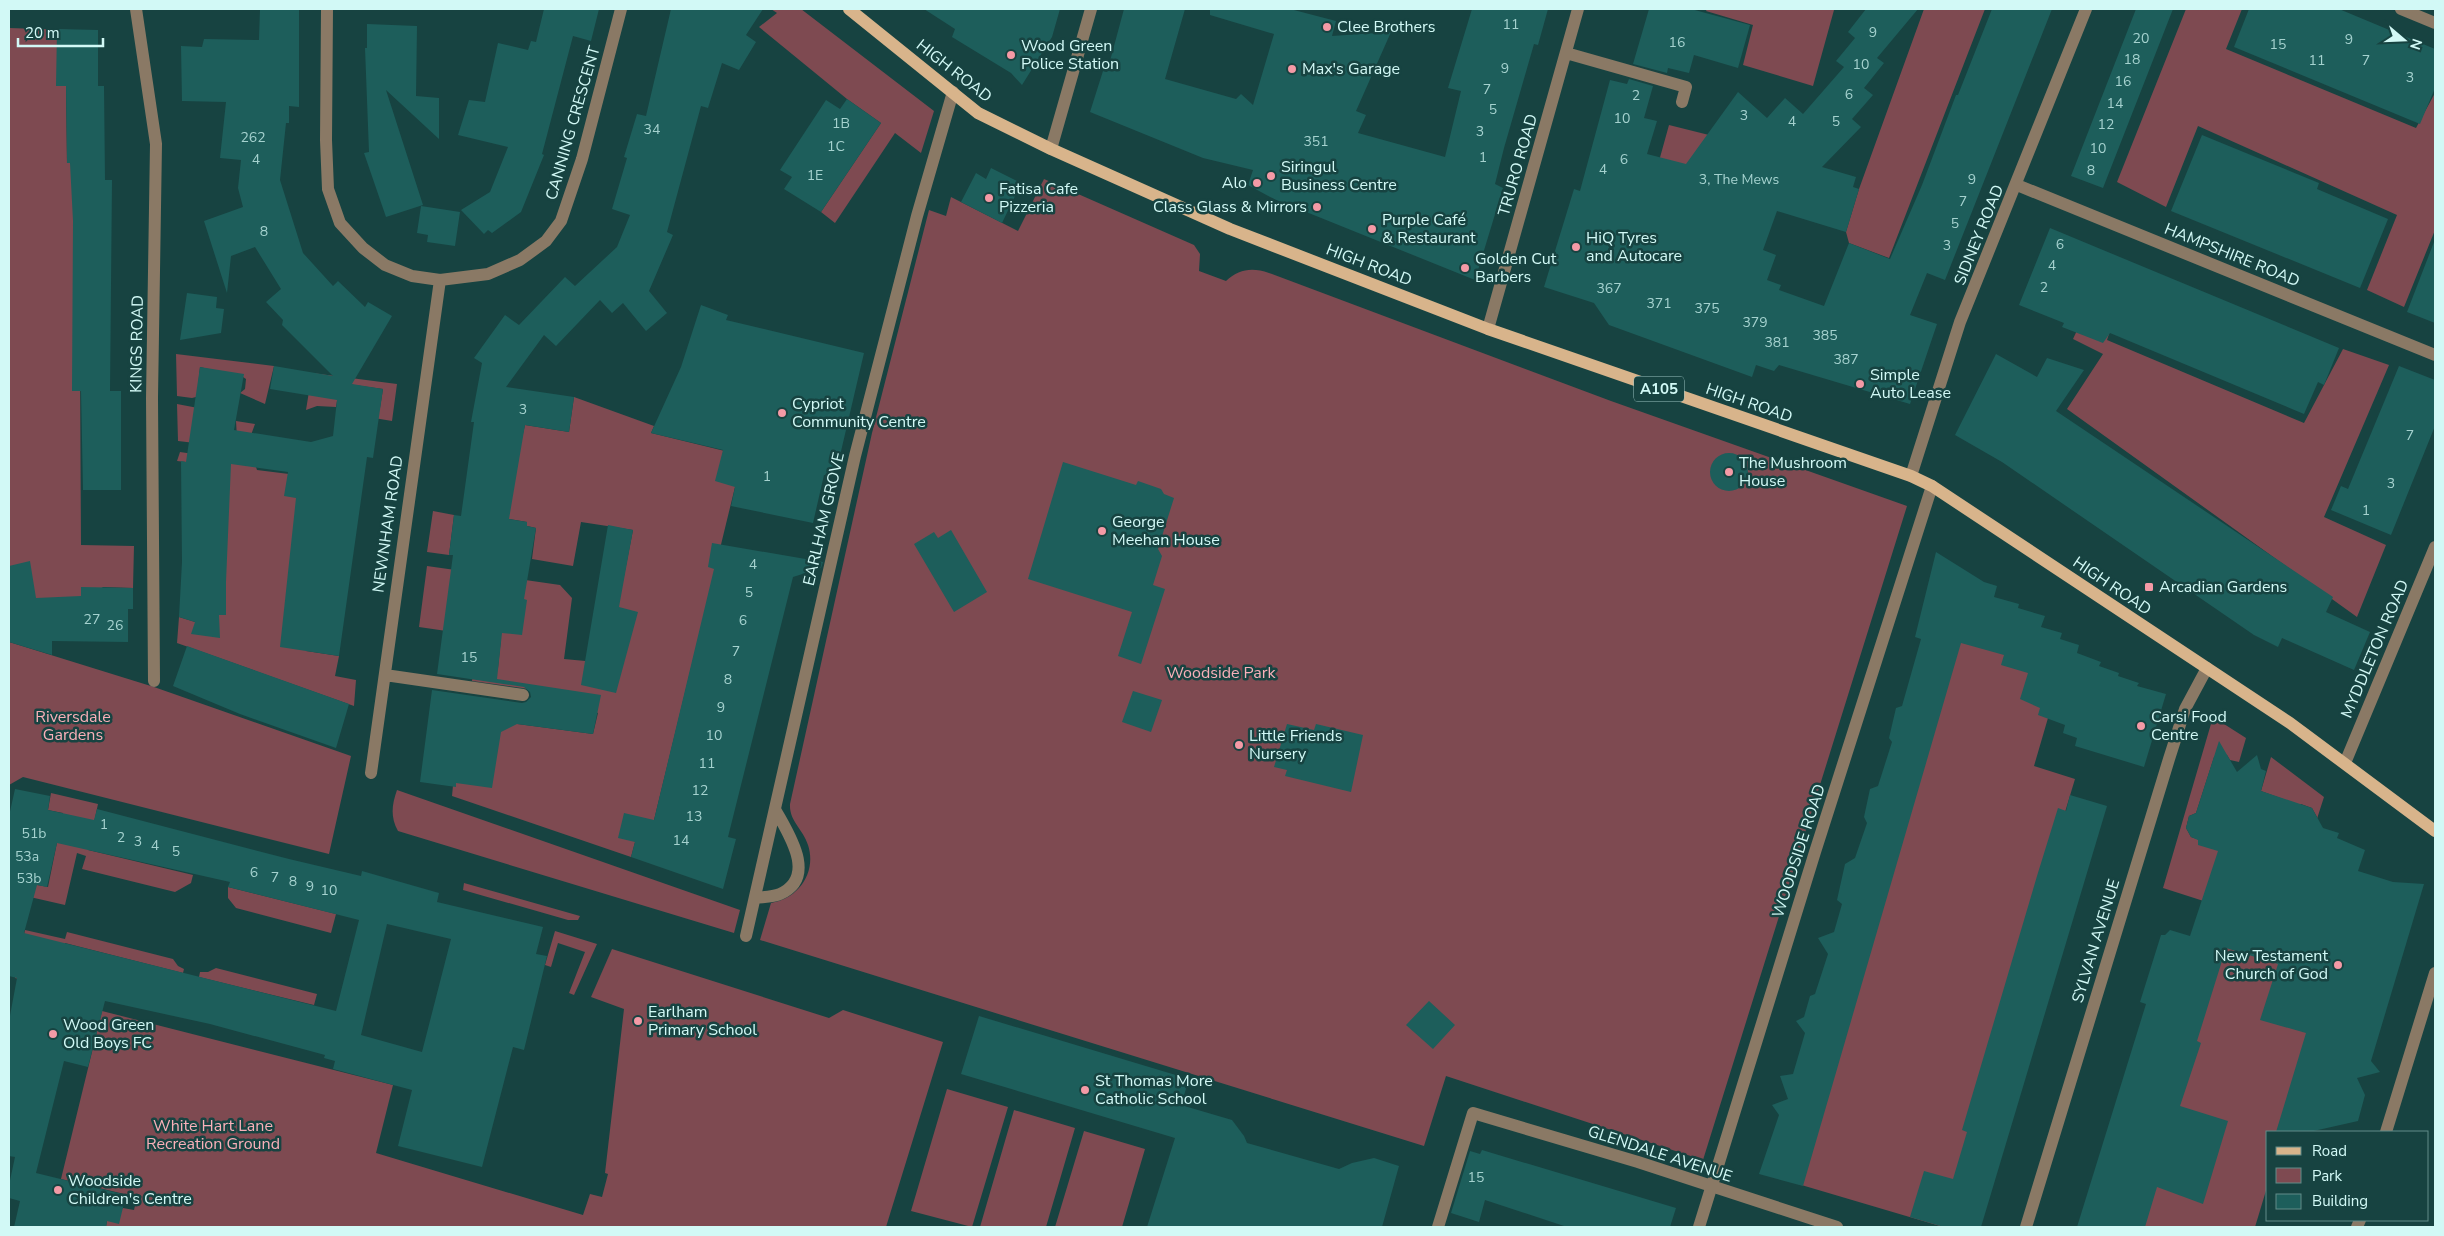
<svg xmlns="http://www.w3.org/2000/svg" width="2444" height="1236" viewBox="0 0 2444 1236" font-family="'Nunito Sans',sans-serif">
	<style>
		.green { fill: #7e4a51 }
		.building { fill: #1d5e5b; fill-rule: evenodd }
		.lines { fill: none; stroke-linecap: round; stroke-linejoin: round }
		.minor { stroke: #8a7965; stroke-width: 12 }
		.major { stroke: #d8b48b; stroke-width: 12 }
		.poi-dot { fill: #f49aa6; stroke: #174341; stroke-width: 2 }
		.labels { text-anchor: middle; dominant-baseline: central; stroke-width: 5; stroke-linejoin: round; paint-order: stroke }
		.number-label { font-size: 14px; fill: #a5d2cf }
		.shield { fill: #174341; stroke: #9ac2c0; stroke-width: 1 }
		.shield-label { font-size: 15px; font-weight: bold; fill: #d2f9f6 }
		.poi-label { font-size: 16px; fill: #d2f9f6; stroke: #174341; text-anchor: start }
		.street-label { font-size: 16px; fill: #d2f9f6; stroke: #174341 }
		.park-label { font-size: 16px; fill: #fab0b9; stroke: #174341 }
	</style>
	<rect width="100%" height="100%" fill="#174341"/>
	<!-- green -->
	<path class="green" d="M771 9H801L934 111 921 153 895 133 835 223 821 212 881 123 847 99 759 27 777 13Z
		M1707 9 1834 10 1813 86 1743 65 1753 25 1706 11Z
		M1924 9H1985L1889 258 1849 243 1846 232 1859 189Z
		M2186 9H2242L2226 49 2416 128 2435 93V230L2404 307 2367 290 2397 215 2198 126 2166 207 2117 182Z
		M9 28 70 30 66 86 67 163H70L79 180 81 545 134 546 133 588 103 587 83 601 13 606 9 585Z
		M1669 125 1709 135 1691 200 1651 190Z
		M1044 179 1194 245 1200 254 1199 271 1226 281C1239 269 1252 267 1269 273L1611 401 1907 506 1703 1160 1446 1076 1424 1146 760 940 771 903C798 899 817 873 808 845 803 829 789 821 790 804L872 433 929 210 946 216 951 197 1018 231Z
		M2093 296 2118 306 2107 340 2304 423 2343 349 2389 365 2324 517 2386 545 2357 617 2067 409 2103 354 2073 339Z
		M176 354 274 366 265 404 240 393 245 389 246 379 243 377 200 367 198 386 200 396 192 398 177 396Z
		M312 373 397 384 392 421 374 418 380 408 383 389 340 383 336 407 317 406 306 410Z
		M574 397 654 426 651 433 741 455 735 487 654 820 635 842 631 857 452 796 459 722H502L593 734 598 713 536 690 472 681 474 665 498 668 501 639 419 627 427 566 560 585 572 598 564 659 607 663 633 530 581 522 573 566 532 559 536 528 527 526V522L504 518 525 425 569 432Z
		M177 404 198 408 237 438 236 421 255 424 251 435 229 447 178 441Z
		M180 452 240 461 256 467 257 470 329 479 306 651 339 656 335 676 356 680 354 706 177 643 179 617 211 627 214 465 177 461Z
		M433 511 454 515 449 555 427 552Z
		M1951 640 2007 652 2033 671 2048 703V718L2034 766 2075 779 1940 1226 1798 1184Z
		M9 642 154 687 351 756 329 854 23 777 9 785Z
		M2213 717 2246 738 2239 762 2230 760 2227 755 2219 753 2214 757 2196 813 2189 816 2186 828 2191 837 2232 851 2313 1032 2283 1132H2268V1184L2255 1227H2110L2216 905 2163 888Z
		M2271 757 2324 797 2315 825 2317 817 2312 808 2301 804 2297 808 2283 799 2261 791Z
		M397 790 740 910 734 933 398 831C390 817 392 804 397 790Z
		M51 793 98 804 88 850 193 875 191 883 175 892 82 869 86 856 77 853 65 905 30 897 32 884 48 887 63 813 48 810Z
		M464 883 580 916 578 920H568L463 890Z
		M228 887 336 914 331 933 236 908 228 898Z
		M25 930 65 939 67 932 173 959 178 966 184 969 183 973 65 943 54 988 15 978Z
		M555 931 597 944 574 995 569 993 585 952 558 943 551 967 545 965Z
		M612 949 829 1018 843 1010 943 1042 886 1227H106L107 1221 123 1208 134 1210 137 1197 61 1179 102 1011 393 1085 376 1153 583 1215 590 1194 602 1197 608 1174 605 1173 624 1009 591 997Z
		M216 968 317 994 314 1005 199 977 200 972H208Z
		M947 1089 1008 1107 972 1227 911 1211Z
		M1014 1110 1075 1128 1046 1227H980Z
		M1084 1131 1145 1149 1122 1227H1055Z"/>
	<!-- building -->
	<path class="building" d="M260 9 299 10V107L289 106V123H286L280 180 303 253 333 286 338 281 365 307 368 302 392 316 352 384 383 389 373 458 367 457 339 656 280 647 296 498 284 496 288 472 231 464 226 582V615H219L220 638 191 634 195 622 179 617 182 562 181 461 186 462 200 367 244 374 234 430 311 442 333 436 337 400 270 389 274 366 333 376 282 325 283 320 266 302 281 289 255 247 231 256 227 293 204 221 243 207 238 188 241 160 220 158 226 102 182 101 181 46 202 47 204 39 259 40Z
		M544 9H599L591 41 573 36 542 154 544 155 521 212 492 233 488 230 484 234 461 210 490 192 508 147 458 135 469 100 485 102 498 43 528 50 531 41 536 42Z
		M671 9H763L746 35 756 42 739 70 722 63 708 108 701 106 667 232 673 235 649 291 667 313 646 331 623 303 612 313 600 300 556 346 544 335 506 387 574 397 569 432 525 425 509 519 527 522V526L536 528 524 599 527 600 522 635 502 633 497 679 601 695 593 734 517 724 501 732 492 788 456 783V787L420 782 432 690 522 703 526 702 531 697 530 692 524 687 437 674 453 555H449L454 515 461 516 474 422H471L482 363 474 358 505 315 519 325 565 277 575 286 617 247 630 215 612 209 627 158 624 157 637 114 646 116Z
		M924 9H1060L1052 37 1022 85 1011 73 952 37 955 29Z
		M1124 9H1185L1165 79 1236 99 1241 94 1253 105 1274 34 1210 15V9H1290L1336 21 1332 36 1391 32 1356 111 1366 115 1358 133 1445 157 1461 91 1448 88 1472 9H1548L1538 45 1534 44 1504 148 1495 184 1503 188 1475 280 1274 199 1248 185 1253 170 1203 158 1090 112 1103 71 1107 72Z
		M1649 9H1691L1750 25 1738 68 1694 55 1689 73 1668 68 1667 73 1633 64Z
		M1866 9H1918L1877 58 1884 63 1864 88 1873 95 1852 119 1861 127 1822 167 1856 177 1853 187 1859 189 1846 232 1777 211 1763 250 1776 255 1767 280 1781 285 1779 290 1824 306 1849 243 1890 259 1922 185 1956 95H1958L1992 9H2052L1945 280 1927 273 1910 315 1937 324 1910 404 1779 365 1774 371 1756 365 1752 377 1609 325 1594 303 1544 287 1574 189 1580 191 1610 80 1627 84 1629 79 1653 86 1644 118 1657 121 1647 154 1686 164 1738 92 1767 118 1785 98 1803 114 1844 67 1836 61 1855 38 1848 32Z
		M2136 9H2173L2103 188 2071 176Z
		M2249 9H2339L2435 49V88L2420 124 2234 47Z
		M367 24 417 26 416 96 439 98V139L386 90 423 205 386 217 364 153 369 152 365 48H367Z
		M57 29 98 30V86H104L105 180H112L110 391H121V490H83L81 391H72L73 221 70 163H67L66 86H56Z
		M847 99 881 123 821 212 784 189 792 177 780 170 826 100 840 109Z
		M2202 135 2319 183 2317 189 2388 219 2360 288 2171 211Z
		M991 168 1017 181 1011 192 1016 194 1002 223 961 202 976 173 986 179Z
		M421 206 460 212 455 246 427 242 428 235 417 233Z
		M2050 228 2339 348 2324 385 2318 382 2304 414 2110 333 2103 343 2062 327 2064 323 2019 305Z
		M2434 242H2435V323L2407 312Z
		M187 293 217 297 216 308 224 309 221 333 180 340Z
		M701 305 728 315 726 320 864 353 835 477 824 475 813 523 731 506 735 487 715 481 723 450 651 433 681 367Z
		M1996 354 2037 377 2047 358 2084 370 2056 411 2333 597 2326 612 2370 632 2354 670 2282 638 2278 647 2254 635 2002 462 1955 435Z
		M2399 366 2435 380V426L2391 535 2331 510 2341 486 2348 489Z
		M1710 472a19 19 0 1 1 38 0a19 19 0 1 1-38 0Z
		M1063 462 1136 485 1138 481 1161 489 1164 494 1174 498 1158 549 1162 556 1153 585 1165 589 1141 664 1118 656 1132 612 1028 579Z
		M608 525 633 530 619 607 638 612 616 693 581 685Z
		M951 530 987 592 954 612 914 544 934 532 938 538Z
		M712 543 823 562 821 568 793 577 728 837 736 839 723 889 631 857 635 842 618 838 624 813 654 820 714 569 708 567Z
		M1936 552 1984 582 1997 586 1994 597 2019 604 2018 608 2045 616 2041 627 2062 633 2060 639 2079 645 2077 653 2101 662 2099 666 2119 673 2118 676 2139 683 2137 686 2166 694 2144 767 2075 746 2077 738 2063 733 2065 725 2038 715 2040 708 2020 699 2028 673 2001 665 2004 655 1961 643 1803 1186 1759 1174 1779 1115 1772 1105 1788 1099 1780 1076 1793 1074 1805 1033 1796 1021 1804 1017 1810 996 1815 994 1828 954 1818 938 1834 932 1842 904 1837 900 1845 864 1855 858 1867 823 1864 817 1870 789 1878 786 1892 742 1889 738 1896 708 1902 706 1921 639 1915 637Z
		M30 561 36 598 81 596V587L133 588V609H128V642L52 641V655L9 642V566Z
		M187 646 349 704 336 748 240 714 173 686Z
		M1133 691 1162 700 1151 732 1122 722Z
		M1287 724 1314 730 1316 724 1363 735 1351 792 1285 776 1287 770 1274 767Z
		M2219 741 2237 772 2257 755 2261 769 2266 771 2261 791 2312 808 2323 828 2339 833 2337 838 2365 850 2358 871 2393 882 2424 884 2371 1061 2380 1072 2357 1078 2365 1095 2358 1121 2309 1132H2276L2306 1033 2260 1020 2278 964 2226 948 2197 1041 2201 1043 2180 1106 2228 1121 2203 1204 2157 1187 2145 1227H2077L2146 1004 2140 1002 2161 935H2165L2170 930 2190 936 2218 851 2198 845V840L2191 837 2186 828 2189 816 2196 813Z
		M15 789 50 796 48 810 94 820 97 809 289 859 361 876 362 871 439 893 437 902 543 927 536 954 547 956 524 1050 513 1047 482 1167 398 1146 412 1090 333 1069 335 1061 324 1058 325 1055 210 1024 105 1001 88 1067 64 1061 36 1173 126 1195 119 1224 107 1221 106 1227H14L20 1201 9 1198V1185L15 1157 9 1156V1021L17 978 9 976V816ZM57 843 230 882 228 887 359 920 336 1011 24 933 37 885 47 887ZM387 924 451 939 422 1052 361 1035Z
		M2070 795 2107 806 1981 1227H1944L1910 1217 1924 1171 1953 1179 1967 1132 1962 1130 2037 876 2058 808 2066 811Z
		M1429 1001 1455 1025 1433 1049 1406 1025Z
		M979 1016 1189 1079 1181 1105 1232 1120 1244 1136 1247 1143 1339 1169 1352 1163 1374 1158 1399 1166 1382 1227H1147L1175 1138 961 1074Z
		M1482 1150 1676 1208 1670 1227H1567L1485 1200 1479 1222 1451 1213 1470 1151 1480 1154Z"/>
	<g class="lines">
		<!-- minor -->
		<path class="minor" d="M136 9 156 144 152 398 154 681
			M327 9 326 140 328 189 340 223 363 248 385 265 412 276 440 280 488 274 520 260 546 241 561 221 582 159 621 9
			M2401 9 2435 23
			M1566 53 1686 87 1682 102
			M1051 149 1091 9
			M2017 185 2435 355
			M1488 329 1578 9
			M1911 476 1960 322 2086 9
			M385 675 523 695
			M2345 763 2435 547
			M371 773 440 280
			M756 898C763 897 773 897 780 894 818 877 788 833 776 811
			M746 936 855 456 917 216 953 92
			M2386 1132 2435 973
			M1438 1227 1473 1113 1638 1162 1837 1227
			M1699 1227 1815 852 1932 486
			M2026 1227 2169 759 2185 709 2207 668
			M2357 1227 2360 1220"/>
		<!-- major -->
		<path class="major" d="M849 9 978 113 1051 149 1230 229 1488 329 1911 476 1932 486 2290 723 2435 831"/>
	</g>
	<!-- markers -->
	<g class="poi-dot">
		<circle cx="1327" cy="27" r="5"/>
		<circle cx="1011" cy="55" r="5"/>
		<circle cx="1292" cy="69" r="5"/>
		<circle cx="1271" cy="176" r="5"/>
		<circle cx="1257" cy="183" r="5"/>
		<circle cx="989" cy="198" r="5"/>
		<circle cx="1317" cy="207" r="5"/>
		<circle cx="1372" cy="229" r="5"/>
		<circle cx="1576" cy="247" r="5"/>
		<circle cx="1465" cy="268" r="5"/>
		<circle cx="1860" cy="384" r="5"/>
		<circle cx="782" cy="413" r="5"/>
		<circle cx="1729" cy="472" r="5"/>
		<circle cx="1102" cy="531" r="5"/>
		<rect x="2144" y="582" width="10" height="10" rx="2.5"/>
		<circle cx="2141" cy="726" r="5"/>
		<circle cx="1239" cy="745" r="5"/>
		<circle cx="2338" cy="965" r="5"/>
		<circle cx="638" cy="1021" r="5"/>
		<circle cx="53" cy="1034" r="5"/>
		<circle cx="1085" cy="1090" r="5"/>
		<circle cx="58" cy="1190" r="5"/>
	</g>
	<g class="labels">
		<!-- number labels -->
		<g class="number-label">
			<text x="1511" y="24">11</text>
			<text x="1873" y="32">9</text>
			<text x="2141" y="38">20</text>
			<text x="2349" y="39">9</text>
			<text x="1677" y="42">16</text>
			<text x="2278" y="44">15</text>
			<text x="2132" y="59">18</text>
			<text x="2317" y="60">11</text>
			<text x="2366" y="60">7</text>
			<text x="1861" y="64">10</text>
			<text x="1505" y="68">9</text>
			<text x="2410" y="77">3</text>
			<text x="2123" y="81">16</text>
			<text x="1487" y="89">7</text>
			<text x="1849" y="94">6</text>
			<text x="1636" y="95">2</text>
			<text x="2115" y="103">14</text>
			<text x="1493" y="109">5</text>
			<text x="1744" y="115">3</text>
			<text x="1622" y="118">10</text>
			<text x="1792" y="121">4</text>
			<text x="1836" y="121">5</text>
			<text x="841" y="123">1B</text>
			<text x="2106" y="124">12</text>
			<text x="652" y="129">34</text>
			<text x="1480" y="131">3</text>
			<text x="253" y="137">262</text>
			<text x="1316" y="141">351</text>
			<text x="836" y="146">1C</text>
			<text x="2098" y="148">10</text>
			<text x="1483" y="157">1</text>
			<text x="256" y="159">4</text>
			<text x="1624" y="159">6</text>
			<text x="1603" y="169">4</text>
			<text x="2091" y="170">8</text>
			<text x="815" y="175">1E</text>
			<text x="1739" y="179">3, The Mews</text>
			<text x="1972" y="179">9</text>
			<text x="1963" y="201">7</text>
			<text x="1955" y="223">5</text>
			<text x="264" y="231">8</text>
			<text x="2060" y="244">6</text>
			<text x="1947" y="245">3</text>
			<text x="2052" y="265">4</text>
			<text x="2044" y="287">2</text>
			<text x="1609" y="288">367</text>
			<text x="1659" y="303">371</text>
			<text x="1707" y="308">375</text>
			<text x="1755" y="322">379</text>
			<text x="1825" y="335">385</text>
			<text x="1777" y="342">381</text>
			<text x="1846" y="359">387</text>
			<text x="523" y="409">3</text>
			<text x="2410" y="435">7</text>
			<text x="767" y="476">1</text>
			<text x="2391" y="483">3</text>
			<text x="2366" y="510">1</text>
			<text x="753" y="564">4</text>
			<text x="749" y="592">5</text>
			<text x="92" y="619">27</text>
			<text x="743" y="620">6</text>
			<text x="115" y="625">26</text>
			<text x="736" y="651">7</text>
			<text x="469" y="657">15</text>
			<text x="728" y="679">8</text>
			<text x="721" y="707">9</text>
			<text x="714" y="735">10</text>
			<text x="707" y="763">11</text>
			<text x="700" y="790">12</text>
			<text x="694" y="816">13</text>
			<text x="104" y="824">1</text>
			<text x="34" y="833">51b</text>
			<text x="121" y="837">2</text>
			<text x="681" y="840">14</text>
			<text x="138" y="841">3</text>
			<text x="155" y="845">4</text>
			<text x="176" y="851">5</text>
			<text x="27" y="856">53a</text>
			<text x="254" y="872">6</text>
			<text x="275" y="877">7</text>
			<text x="29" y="878">53b</text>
			<text x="293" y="881">8</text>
			<text x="310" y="886">9</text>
			<text x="329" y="890">10</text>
			<text x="1476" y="1177">15</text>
		</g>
		<!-- shield labels -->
		<rect class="shield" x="1634" y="376.5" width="50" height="25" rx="4"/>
		<g class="shield-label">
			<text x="1659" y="389">A105</text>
		</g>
		<!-- poi labels -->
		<g class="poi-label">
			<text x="1337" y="27">Clee Brothers</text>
			<text x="1021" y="46">Wood Green<tspan x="1021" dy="18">Police Station</tspan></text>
			<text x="1302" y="69">Max's Garage</text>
			<text x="1281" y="167">Siringul<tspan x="1281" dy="18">Business Centre</tspan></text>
			<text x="1247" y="183" text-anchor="end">Alo</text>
			<text x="999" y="189">Fatisa Cafe<tspan x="999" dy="18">Pizzeria</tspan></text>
			<text x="1307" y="207" text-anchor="end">Class Glass &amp; Mirrors</text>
			<text x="1382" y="220">Purple Café<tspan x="1382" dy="18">&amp; Restaurant</tspan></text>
			<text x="1586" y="238">HiQ Tyres<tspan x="1586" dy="18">and Autocare</tspan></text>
			<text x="1475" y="259">Golden Cut<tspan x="1475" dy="18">Barbers</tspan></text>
			<text x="1870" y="375">Simple<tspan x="1870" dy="18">Auto Lease</tspan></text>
			<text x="792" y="404">Cypriot<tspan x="792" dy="18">Community Centre</tspan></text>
			<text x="1739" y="463">The Mushroom<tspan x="1739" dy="18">House</tspan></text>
			<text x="1112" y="522">George<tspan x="1112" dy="18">Meehan House</tspan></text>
			<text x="2159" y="587">Arcadian Gardens</text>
			<text x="2151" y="717">Carsi Food<tspan x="2151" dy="18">Centre</tspan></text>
			<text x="1249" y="736">Little Friends<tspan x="1249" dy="18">Nursery</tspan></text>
			<text x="2328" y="956" text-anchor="end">New Testament<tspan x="2328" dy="18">Church of God</tspan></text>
			<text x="648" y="1012">Earlham<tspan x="648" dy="18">Primary School</tspan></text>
			<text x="63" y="1025">Wood Green<tspan x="63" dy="18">Old Boys FC</tspan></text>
			<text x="1095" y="1081">St Thomas More<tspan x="1095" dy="18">Catholic School</tspan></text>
			<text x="68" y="1181">Woodside<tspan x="68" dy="18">Children's Centre</tspan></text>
		</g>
		<!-- street labels -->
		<g class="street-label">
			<text transform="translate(954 71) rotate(38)">HIGH ROAD</text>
			<text transform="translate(573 123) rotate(-74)">CANNING CRESCENT</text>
			<text transform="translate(1518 165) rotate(-74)">TRURO ROAD</text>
			<text transform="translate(1979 235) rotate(-68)">SIDNEY ROAD</text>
			<text transform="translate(2232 255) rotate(22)">HAMPSHIRE ROAD</text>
			<text transform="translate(1369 265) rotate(21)">HIGH ROAD</text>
			<text transform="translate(137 344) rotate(-89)">KINGS ROAD</text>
			<text transform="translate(1749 403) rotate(19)">HIGH ROAD</text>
			<text transform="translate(824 519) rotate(-77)">EARLHAM GROVE</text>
			<text transform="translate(388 524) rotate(-82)">NEWNHAM ROAD</text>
			<text transform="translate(2112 586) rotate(34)">HIGH ROAD</text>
			<text transform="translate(2375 649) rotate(-67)">MYDDLETON ROAD</text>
			<text transform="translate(1799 851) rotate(-72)">WOODSIDE ROAD</text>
			<text transform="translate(2096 941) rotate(-73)">SYLVAN AVENUE</text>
			<text transform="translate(1660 1154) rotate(18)">GLENDALE AVENUE</text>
		</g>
		<!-- park labels -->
		<g class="park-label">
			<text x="1221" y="673">Woodside Park</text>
			<text x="73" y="717">Riversdale<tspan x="73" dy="18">Gardens</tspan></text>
			<text x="213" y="1126">White Hart Lane<tspan x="213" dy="18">Recreation Ground</tspan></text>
		</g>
	</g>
	<!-- border -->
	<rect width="2444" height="1236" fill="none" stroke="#d2f9f6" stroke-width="20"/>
	<!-- legend -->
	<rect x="2266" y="1131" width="162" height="90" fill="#174341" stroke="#628c89"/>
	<rect x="2276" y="1147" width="25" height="8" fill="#d8b48b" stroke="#628c89"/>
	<text x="2312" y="1156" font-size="15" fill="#d2f9f6">Road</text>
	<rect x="2276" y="1168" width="25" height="15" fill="#7e4a51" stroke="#628c89"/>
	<text x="2312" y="1181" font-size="15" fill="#d2f9f6">Park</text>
	<rect x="2276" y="1194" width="25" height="15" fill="#1d5e5b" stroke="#628c89"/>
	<text x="2312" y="1206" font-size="15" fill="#d2f9f6">Building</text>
	<!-- north arrow -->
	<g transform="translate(2404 40) rotate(109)" stroke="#174341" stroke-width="4" paint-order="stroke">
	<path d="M0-4L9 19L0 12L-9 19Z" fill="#d2f9f6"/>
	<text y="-8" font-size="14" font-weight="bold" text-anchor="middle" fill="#d2f9f6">N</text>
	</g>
	<!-- scale -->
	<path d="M18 38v8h85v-8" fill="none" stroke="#d2f9f6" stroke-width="2.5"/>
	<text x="25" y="38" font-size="15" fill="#d2f9f6" stroke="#174341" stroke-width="4" paint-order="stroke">20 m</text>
</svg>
